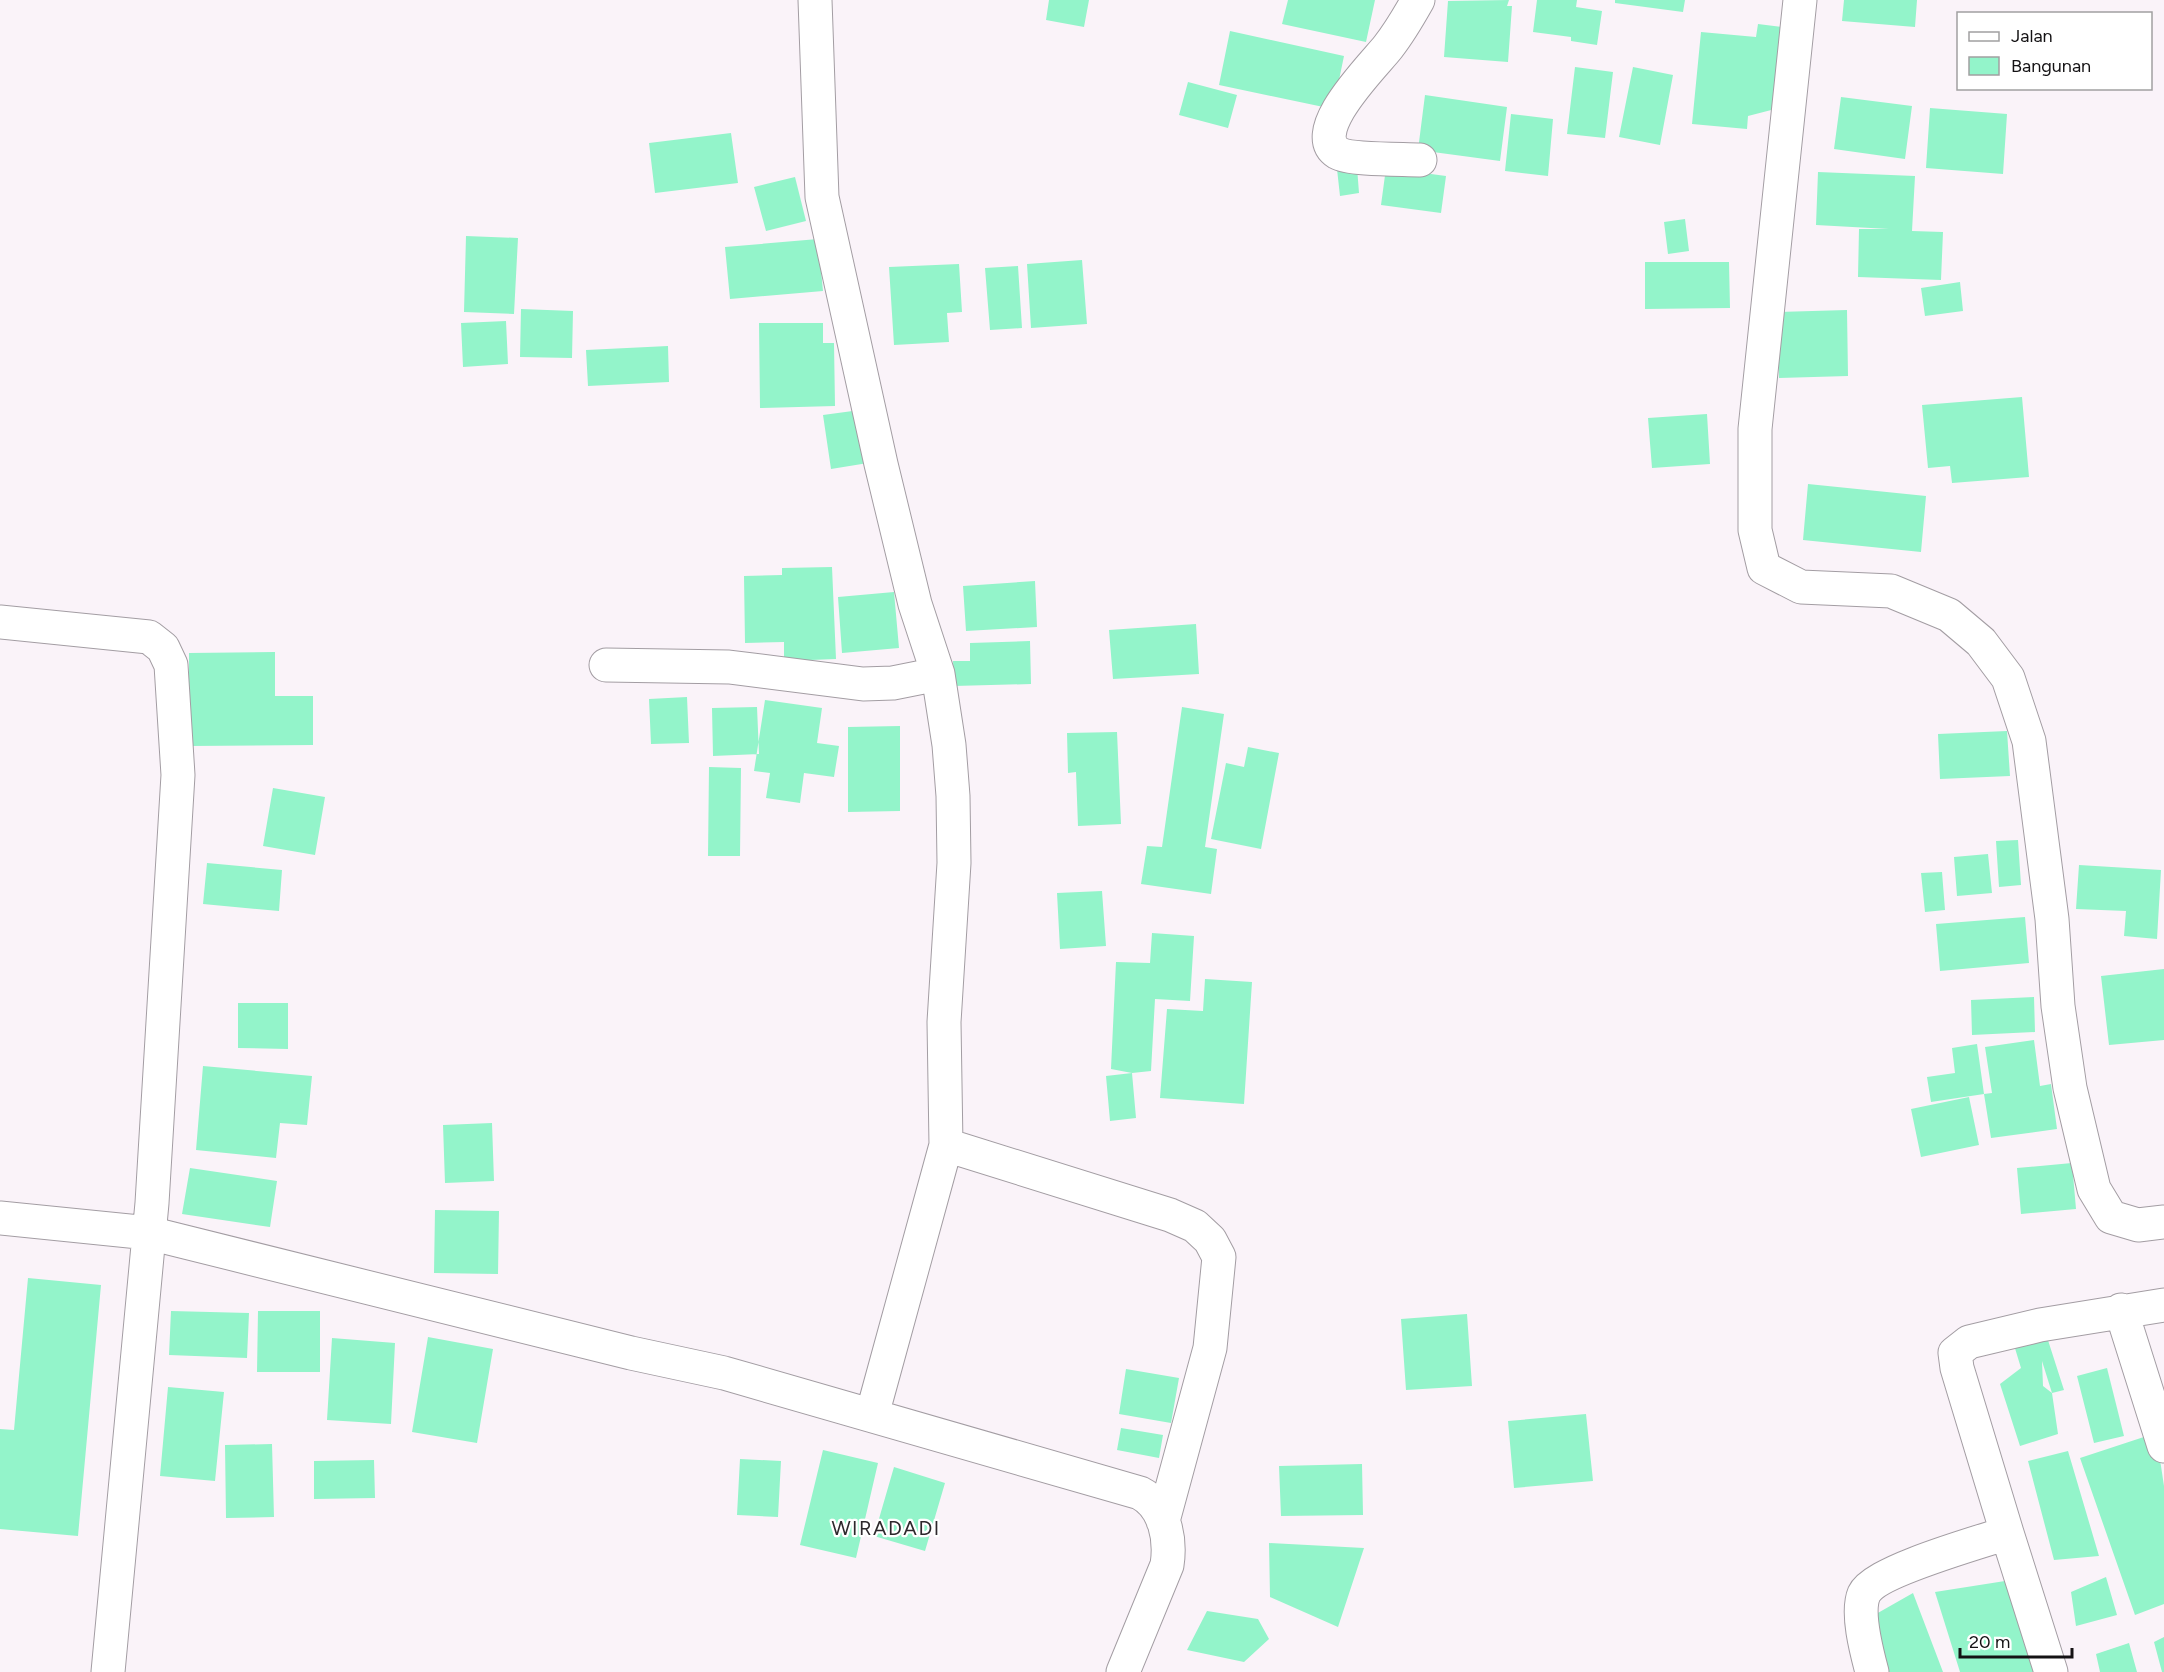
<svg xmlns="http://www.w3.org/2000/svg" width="2164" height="1672" viewBox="0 0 2164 1672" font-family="Figtree,sans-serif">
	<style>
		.building { fill: #93f4ca; fill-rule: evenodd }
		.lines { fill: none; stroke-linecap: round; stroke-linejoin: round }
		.minor-casing { stroke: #a39da3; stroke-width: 35 }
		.minor { stroke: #fff; stroke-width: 33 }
		.labels { text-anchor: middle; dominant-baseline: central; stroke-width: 4.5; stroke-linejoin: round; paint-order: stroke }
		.quarter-label { font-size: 20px; letter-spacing: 1.5px; fill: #2d282c; stroke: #fff }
	</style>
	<rect width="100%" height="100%" fill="#faf3f9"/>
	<!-- building -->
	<path class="building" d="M1049 0H1089L1084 27 1046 20Z
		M1288 0H1375L1366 42 1282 24Z
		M1509 0 1507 6H1512L1508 62 1444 57 1448 1Z
		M1537 0H1577L1576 7 1602 11 1597 45 1571 41V37L1533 32Z
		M1615 0H1685L1683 12 1615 3Z
		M1844 0H1917L1915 27 1842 21Z
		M1758 24 1791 28 1783 107 1748 116 1747 129 1692 124 1701 32 1756 37Z
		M1230 31 1344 56 1333 109 1219 85Z
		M1575 67 1613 72 1605 138 1567 134Z
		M1633 67 1673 75 1660 145 1619 137Z
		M1188 82 1237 95 1228 128 1179 115Z
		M1425 95 1507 107 1500 161 1418 150Z
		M1841 97 1912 106 1905 159 1834 149Z
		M1930 108 2007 114 2003 174 1926 168Z
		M1511 114 1553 119 1548 176 1505 171Z
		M731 133 738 183 655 193 649 143Z
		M1357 167 1359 193 1340 196 1337 169Z
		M1386 168 1446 176 1441 213 1381 205Z
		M1818 172 1915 176 1912 231 1943 232 1941 280 1858 277 1859 229H1889L1816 225Z
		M795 177 806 221 766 231 754 187Z
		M1685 219 1689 251 1668 254 1664 222Z
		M466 236 518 238 514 314 464 312Z
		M818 239 823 291 730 299 725 247Z
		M1082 260 1087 324 1031 328 1027 264Z
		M1645 262H1729L1730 308 1645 309Z
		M959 264 962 312 947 313 949 342 894 345 889 267Z
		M1018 266 1022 328 990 330 985 268Z
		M1960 282 1963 311 1925 316 1921 288Z
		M521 309 573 311 572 358 520 357Z
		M1847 310 1848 376 1779 378 1778 312Z
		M506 321 508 364 463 367 461 323Z
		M759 323H823V343H834L835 406 760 408Z
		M668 346 669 382 588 386 586 350Z
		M2022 397 2029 477 1952 483 1950 466 1928 468 1922 405Z
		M860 410 868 463 831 469 823 415Z
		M1707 414 1710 464 1652 468 1648 418Z
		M1808 484 1926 496 1921 552 1803 540Z
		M832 567 836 659 784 661V642L745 643 744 576 782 575V568Z
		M1035 581 1037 627 966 631 963 586Z
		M894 592 899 648 842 653 838 597Z
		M1196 624 1199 674 1113 679 1109 630Z
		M1030 641 1031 684 954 686 953 661H970V643Z
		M275 652V696H313V745L189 746V653Z
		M687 697 689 743 651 744 649 699Z
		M765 700 822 708 817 743 839 746 834 777 804 773 800 803 766 798 770 773 754 771Z
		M757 707 759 754 713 756 712 708Z
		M1182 707 1224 714 1205 847 1217 849 1211 894 1141 884 1147 846 1162 847Z
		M900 726V811L848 812V727Z
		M2007 731 2010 776 1940 779 1938 734Z
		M1117 732 1121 824 1078 826 1076 772 1068 773 1067 733Z
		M1248 747 1279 753 1261 849 1211 839 1226 763 1244 767Z
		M709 767 741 768 740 856H708Z
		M273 788 325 797 315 855 263 846Z
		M2018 840 2021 885 1999 887 1996 841Z
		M1988 854 1992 893 1957 896 1954 857Z
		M207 863 282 870 279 911 203 904Z
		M2079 865 2161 870 2157 939 2124 936 2126 911 2076 909Z
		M1942 872 1945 910 1925 912 1921 873Z
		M1102 891 1106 946 1060 949 1057 893Z
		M2025 917 2029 963 1940 971 1936 924Z
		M1152 933 1194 936 1190 1001 1155 999 1151 1071 1132 1073 1111 1069 1116 962 1150 963Z
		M2164 969V1040L2109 1045 2101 976Z
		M1205 979 1252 982 1244 1104 1160 1098 1167 1009 1203 1011Z
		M2034 997 2035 1032 1972 1035 1971 1000Z
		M238 1003H288V1049L238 1048Z
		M2034 1040 2040 1086 2051 1084 2057 1129 1991 1138 1984 1094 1992 1093 1985 1047Z
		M1977 1044 1984 1094 1931 1102 1927 1077 1955 1073 1952 1048Z
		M203 1066 312 1076 307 1125 280 1123 276 1158 196 1150Z
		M1132 1073 1136 1118 1110 1121 1106 1076Z
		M1969 1097 1979 1145 1921 1157 1911 1109Z
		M492 1123 494 1181 445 1183 443 1125Z
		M2072 1163 2076 1209 2021 1214 2017 1168Z
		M190 1168 277 1181 270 1227 182 1214Z
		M435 1210 499 1211 498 1274 434 1273Z
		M28 1278 101 1285 78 1536 0 1529V1429L14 1430Z
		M171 1311 249 1313 247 1358 169 1355Z
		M258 1311H320V1372H257Z
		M1467 1314 1472 1386 1406 1390 1401 1319Z
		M2046 1334 2064 1390 2052 1393 2058 1434 2020 1446 2000 1384 2021 1368 2014 1345ZM2042 1361 2052 1393 2043 1386Z
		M428 1337 493 1349 477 1443 412 1432Z
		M332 1338 395 1343 391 1424 327 1420Z
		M2107 1368 2124 1436 2094 1443 2077 1376Z
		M1126 1369 1179 1378 1171 1423 1119 1414Z
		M168 1387 224 1392 215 1481 160 1476Z
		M1586 1414 1593 1481 1514 1488 1508 1421Z
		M1121 1428 1163 1435 1159 1458 1117 1450Z
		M2156 1433 2164 1486V1604L2135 1615 2080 1458Z
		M272 1444 274 1517 226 1518 225 1445Z
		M823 1450 878 1463 856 1558 800 1545Z
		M2068 1451 2099 1556 2054 1560 2028 1461Z
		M740 1459 781 1461 778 1517 737 1515Z
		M374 1460 375 1498 314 1499V1461Z
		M1362 1464 1363 1515 1281 1516 1279 1466Z
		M894 1467 945 1483 925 1551 874 1536Z
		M1269 1543 1364 1548 1338 1627 1270 1597Z
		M2106 1577 2117 1615 2076 1626 2071 1592Z
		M2005 1581 2035 1672H1960L1935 1592Z
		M1913 1593 1943 1672H1887L1869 1618Z
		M1207 1611 1258 1619 1269 1639 1244 1662 1187 1650Z
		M2164 1637V1672H2162L2154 1642Z
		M2129 1643 2137 1672H2100L2096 1654Z"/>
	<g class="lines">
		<defs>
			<path id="minor" d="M815 0 822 197 881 464 915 604 938 674 949 745 953 796 954 863 944 1022 946 1145 872 1415
				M1418 0C1409 16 1399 33 1388 47 1374 65 1305 132 1338 153 1350 160 1403 159 1420 160
				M1800 0 1755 429V530L1764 568 1801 587 1891 591 1949 615 1981 642 2008 678 2029 741 2052 919 2058 1006 2070 1088 2094 1189 2111 1217 2138 1225 2164 1222
				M0 622 149 637 163 648 171 665 178 775 152 1203 108 1672
				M606 665 729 667 863 684 893 683 938 674
				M946 1145 1170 1215 1195 1226 1210 1240 1219 1257 1210 1348 1163 1521
				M0 1218 149 1233 631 1353 724 1373 1140 1493C1165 1506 1171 1539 1167 1565L1123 1672
				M2121 1310 2164 1446
				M2007 1533 2051 1672
				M1872 1672C1867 1653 1856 1613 1864 1594 1875 1571 1980 1542 2007 1533L1957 1368 1955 1353 1969 1342 2040 1325 2164 1305"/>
		</defs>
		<!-- minor casing -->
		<use href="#minor" class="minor-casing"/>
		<!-- minor -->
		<use href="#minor" class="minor"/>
	</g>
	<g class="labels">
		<!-- quarter labels -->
		<g class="quarter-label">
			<text x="886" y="1528">WIRADADI</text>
		</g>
	</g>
	<!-- legend -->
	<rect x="1957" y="12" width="195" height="78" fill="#ffffff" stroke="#a1a0a1" stroke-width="1.5"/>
	<rect x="1969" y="32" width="30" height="9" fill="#ffffff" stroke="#a1a0a1" stroke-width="1.5"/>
	<text x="2011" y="42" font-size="18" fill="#141214">Jalan</text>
	<rect x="1969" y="57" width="30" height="18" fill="#93f4ca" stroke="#a1a0a1" stroke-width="1.5"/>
	<text x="2011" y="72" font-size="18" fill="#141214">Bangunan</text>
	<!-- scale -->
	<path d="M1960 1648v9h112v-9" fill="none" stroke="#141214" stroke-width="3"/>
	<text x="1969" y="1648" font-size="18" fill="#141214" stroke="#ffffff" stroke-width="4.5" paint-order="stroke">20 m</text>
</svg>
